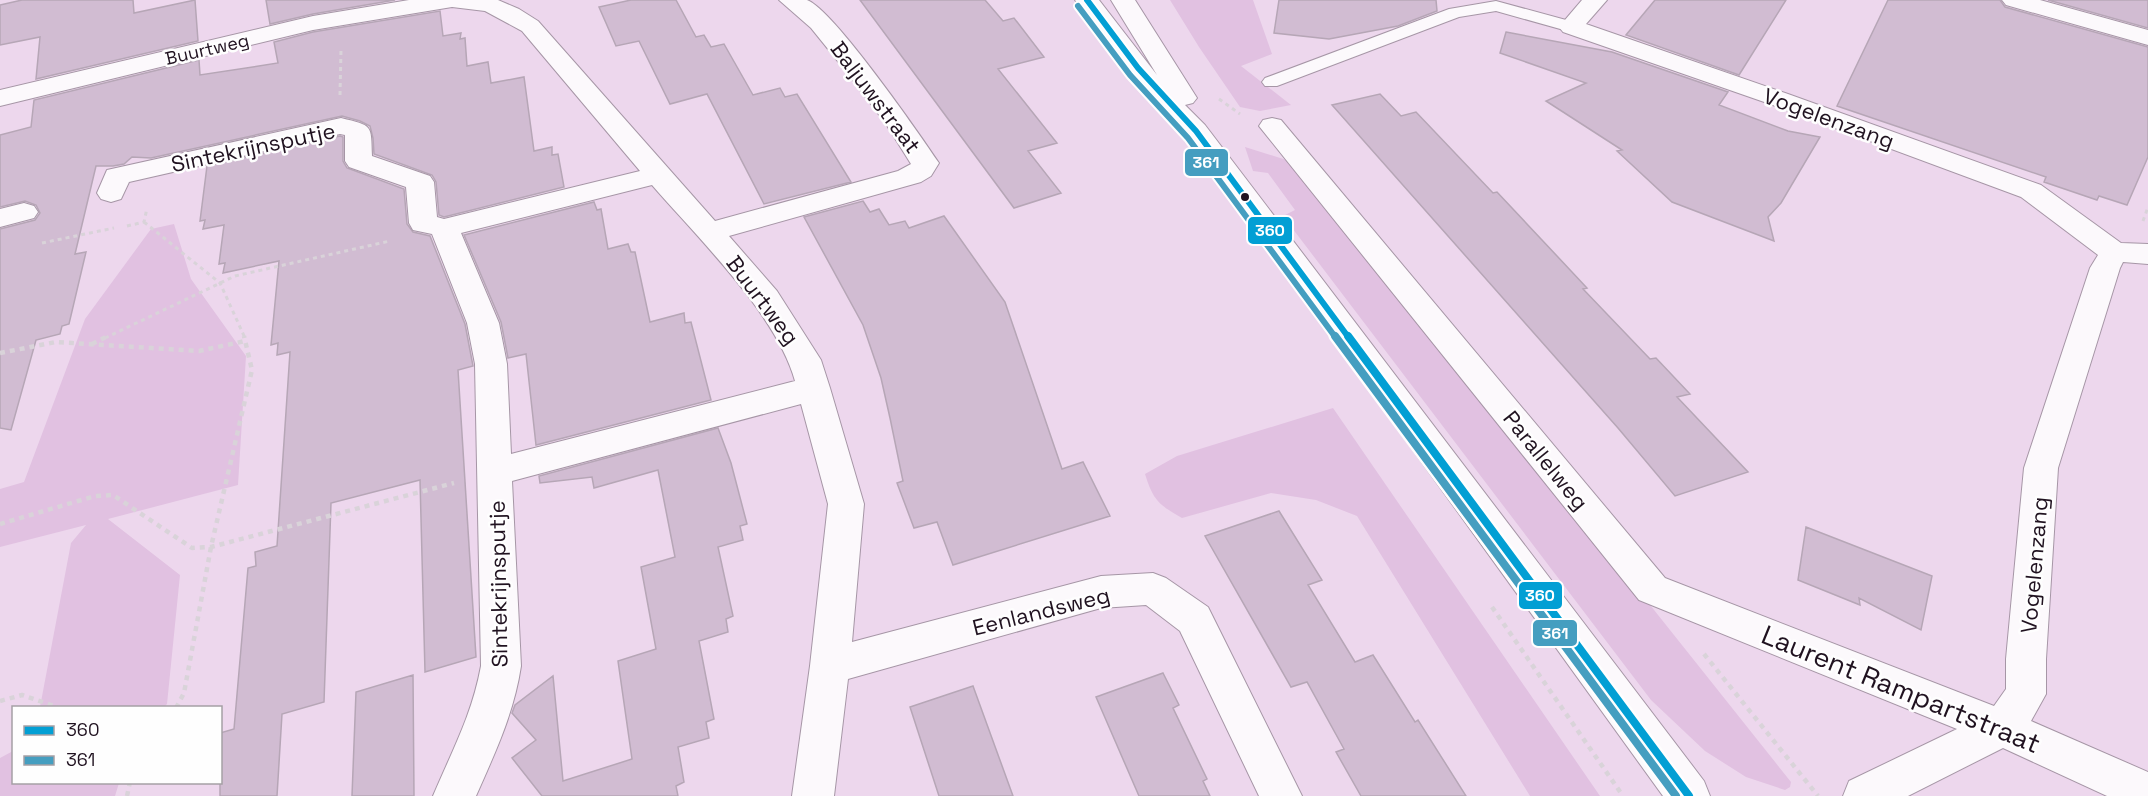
<svg xmlns="http://www.w3.org/2000/svg" width="2148" height="796" viewBox="0 0 2148 796" font-family="'Space Grotesk',sans-serif">
	<style>
		.green { fill: #e1c1e1 }
		.building { fill: #d1bcd2; stroke: #b6a6b6; stroke-width: 1.5 }
		.lines { fill: none; stroke-linecap: round; stroke-linejoin: round }
		.lane-casing { stroke: #a696a6; stroke-width: 2 }
		.street-casing { stroke: #a696a6; stroke-width: 2 }
		.secondary-casing { stroke: #a696a6; stroke-width: 2 }
		.path-far1 { stroke: #d9d3d9; stroke-width: 3; stroke-dasharray: 4 4; stroke-linecap: butt }
		.path { stroke: #d9d3d9; stroke-width: 4.5; stroke-dasharray: 5 5; stroke-linecap: butt }
		.lane { fill: #fcf9fc; fill-rule: evenodd }
		.street { fill: #fcf9fc; fill-rule: evenodd }
		.secondary { fill: #fcf9fc; fill-rule: evenodd }
		.bus-1-far1-casing { stroke: #fefefe; stroke-width: 10 }
		.bus-1-casing { stroke: #fefefe; stroke-width: 13 }
		.bus-2-far1-casing { stroke: #fefefe; stroke-width: 10 }
		.bus-2-casing { stroke: #fefefe; stroke-width: 13 }
		.bus-1-far1 { stroke: #029fd4; stroke-width: 6 }
		.bus-1 { stroke: #029fd4; stroke-width: 8 }
		.bus-2-far1 { stroke: #459ec0; stroke-width: 6 }
		.bus-2 { stroke: #459ec0; stroke-width: 8 }
		.bus-dot { fill: #201220; stroke: #fefefe; stroke-width: 2 }
		.labels { text-anchor: middle; dominant-baseline: central; stroke-width: 5; stroke-linejoin: round; paint-order: stroke }
		.far-street-label { font-size: 18px; fill: #201220; stroke: #fefefe }
		.street-label { font-size: 22px; fill: #201220; stroke: #fefefe }
		.near-street-label { font-size: 27px; fill: #201220; stroke: #fefefe }
		.line-badge { stroke: #fefefe; stroke-width: 2 }
		.badge-label { font-size: 16px; text-anchor: middle; font-weight: bold; fill: #fff }
	</style>
	<rect width="100%" height="100%" fill="#edd7ed"/>
	<!-- green -->
	<path class="green" d="M1170 0H1253L1272 54 1241 66 1291 105 1260 111 1240 107 1199 47Z
		M1245 147 1299 164 1791 782 1790 787 1785 790 1746 777 1705 751 1651 700 1283 216 1295 210 1268 173 1253 171Z
		M174 224 191 279 246 356 238 485 108 519 180 575 167 704 164 707H40L71 543 86 525 0 547V489L24 482 85 319 151 229Z
		M1333 408 1600 796H1530L1357 516 1316 500 1271 493 1182 518C1159 505 1153 500 1145 474L1177 456Z
		M13 751 14 782 119 783 115 796H0V758Z"/>
	<!-- building -->
	<path class="building" d="M22 0H133L134 13 195 0 198 41 36 79 40 37 0 45V5Z
		M266 0H395L313 14 270 24Z
		M631 0H676L696 37 704 35 711 47 724 44 753 95 780 88 785 97 797 94 851 182 764 204 707 94 670 104 639 41 616 46 599 7Z
		M860 0H985L1003 21 1014 18 1044 57 998 69 1057 143 1028 151 1061 193 1014 208Z
		M1279 0H1436L1437 11 1398 26 1329 39 1274 33Z
		M1655 0H1786L1739 75 1626 35Z
		M1888 0H2000L2005 7 2148 47V157L2127 205 2099 196 2097 200 2044 182 2046 177 1837 106Z
		M2048 0H2148V28Z
		M440 11 443 36 461 33 460 39 465 38 467 66 488 62 491 83 524 77 534 151 552 147V155L558 154 564 187 444 217 439 215 436 182 432 175 374 154 373 138 370 126 360 121 342 116 151 158 132 157 124 164 113 166H96L75 254 86 252 69 324 62 326 60 334 36 340 11 430 0 428V229L35 220 40 213 36 205 25 201 0 207V135L31 127 34 100 199 60 200 75 278 63 274 42 313 32Z
		M1506 32 1612 52 1728 92 1719 105 1788 131 1820 137 1781 203 1768 217 1774 241 1672 202 1617 151 1622 150 1546 101 1586 83 1500 53Z
		M1380 94 1401 116 1416 112 1493 193 1497 192 1587 288 1583 289 1650 359 1656 358 1690 394 1677 397 1748 472 1675 496 1618 428 1332 105Z
		M340 136 343 137V161L347 168 404 189 407 224 413 232 430 236 465 324 473 366 458 370 476 657 425 672 420 480 331 503 324 702 282 714 277 796H220V733L234 729 248 568 256 566 255 552 277 546 290 352 277 355 278 343 271 345 279 261 223 273 225 263 219 264 224 225 203 229 205 220 200 221 207 166Z
		M863 201 870 212 879 209 889 225 905 221 909 228 944 216 1005 302 1062 469 1083 462 1110 516 953 565 937 522 914 528 897 483 903 481 890 418 881 378 863 325 804 217Z
		M594 202 597 210 601 209 608 249 628 244 631 252H635L650 322 684 313 685 323 691 322 711 400 536 445 526 354 508 358 501 322 464 235Z
		M718 428 731 463 747 524 740 526 743 540 718 547 733 616 726 619 728 632 699 641 714 719 706 722 709 738 678 747 684 782 676 786 678 796H542L512 758 536 740 512 713 515 705 553 676 563 781 632 759 618 661 656 649 641 567 675 557 658 470 594 488 592 477 540 483 539 476Z
		M1279 511 1322 580 1308 585 1355 662 1373 655 1415 722 1418 720 1466 796H1361L1336 752 1344 749 1307 682 1291 687 1205 536Z
		M1806 527 1932 576 1921 630 1859 598 1860 605 1798 580Z
		M1163 673 1179 705 1173 708 1207 779 1203 781 1210 796H1139L1096 697Z
		M413 675 414 796H352L356 692Z
		M973 686 1013 796H939L910 707Z"/>
	<g class="lines">
		<defs>
			<path id="lane" d="M1496 1 1577 23 1580 27 1577 31 1571 32 1496 11 1459 17 1277 86H1265L1262 82 1265 78 1449 9Z"/>
			<path id="street" d="M409 0H498L519 9 538 21 715 221 898 171 911 164 886 124 845 70 811 28 779 0C787 0 800 0 807 0 833 9 920 135 939 163L931 176 921 182 729 236 777 291 821 360 830 388 864 504 852 642 1101 576 1153 573 1166 578 1208 607 1302 796H1259L1180 631 1146 605 1101 608 848 679 834 796H792L810 666 828 504 801 404 512 481 521 666C514 713 495 753 476 796H433C452 751 472 715 481 666L475 364 467 323 432 234 413 230 409 223 406 187 349 167 345 161V135L340 134 129 182 121 199 111 202 101 199 97 193 107 170 341 118C373 126 371 124 372 156L430 176 434 182 437 217 444 219 640 171 522 31 485 11 452 7 313 30 0 106V90L313 16ZM652 185C698 238 777 315 795 381L511 454 507 364 499 323 461 233Z
				M1582 0H1607L1586 24 1788 94 2041 185 2121 243 2148 244V264L2123 262 2120 268 2058 468 2046 659V694L2031 721 2148 772V796H2107L2003 748 1908 796H1843L1849 781 1957 729 1639 600 1259 126 1263 120 1272 118 1281 120 1665 578 1994 706 2006 689V659L2024 468 2090 268 2098 255 2021 197 1770 104 1563 32 1559 27Z
				M24 203 34 206 38 212 34 218 0 227V209Z"/>
			<path id="secondary" d="M1075 0H1099L1157 75 1111 0H1135L1197 98 1193 103 1185 105 1205 125 1704 781 1710 796H1663L1187 137 1129 73Z
				M2002 0H2040L2148 30V45L2006 5Z"/>
		</defs>
		<!-- lane casing -->
		<use href="#lane" class="lane-casing"/>
		<!-- street casing -->
		<use href="#street" class="street-casing"/>
		<!-- secondary casing -->
		<use href="#secondary" class="secondary-casing"/>
		<!-- path-far1 -->
		<path class="path-far1" d="M340 95 341 49
			M1219 99 1240 114
			M2143 221 2148 207
			M144 222 220 283 245 338
			M127 226 144 222 147 208
			M42 243 114 228
			M105 338 235 276 390 241"/>
		<!-- path -->
		<path class="path" d="M92 344 108 336
			M0 353 56 342 199 351 245 341
			M0 524 95 496 113 495 192 548 211 547 454 483
			M1492 607 1623 796
			M1704 654 1818 796
			M0 701 22 695 60 708
			M176 708 184 693 211 547 252 370 244 336
			M127 796 130 782"/>
		<!-- lane -->
		<use href="#lane" class="lane"/>
		<!-- street -->
		<use href="#street" class="street"/>
		<!-- secondary -->
		<use href="#secondary" class="secondary"/>
		<defs>
			<path id="bus-1-far1" d="M1087 0 1138 68 1196 131 1349 338"/>
			<path id="bus-1" d="M1348 336 1689 796"/>
			<path id="bus-2-far1" d="M1078 6 1130 75 1188 138 1336 338"/>
			<path id="bus-2" d="M1335 336 1676 796"/>
		</defs>
		<!-- bus-1-far1 casing -->
		<use href="#bus-1-far1" class="bus-1-far1-casing"/>
		<!-- bus-1 casing -->
		<use href="#bus-1" class="bus-1-casing"/>
		<!-- bus-2-far1 casing -->
		<use href="#bus-2-far1" class="bus-2-far1-casing"/>
		<!-- bus-2 casing -->
		<use href="#bus-2" class="bus-2-casing"/>
		<!-- bus-1-far1 -->
		<use href="#bus-1-far1" class="bus-1-far1"/>
		<!-- bus-1 -->
		<use href="#bus-1" class="bus-1"/>
		<!-- bus-2-far1 -->
		<use href="#bus-2-far1" class="bus-2-far1"/>
		<!-- bus-2 -->
		<use href="#bus-2" class="bus-2"/>
	</g>
	<!-- markers -->
	<circle class="bus-dot" cx="1245" cy="197" r="5"/>
	<g class="labels">
		<!-- far-street labels -->
		<g class="far-street-label">
			<text transform="translate(207 49) rotate(-13)">Buurtweg</text>
		</g>
		<!-- street labels -->
		<g class="street-label">
			<text transform="translate(876 97) rotate(53)">Baljuwstraat</text>
			<text transform="translate(1829 118) rotate(20)">Vogelenzang</text>
			<text transform="translate(253 147) rotate(-12)">Sintekrijnsputje</text>
			<text transform="translate(763 300) rotate(53)">Buurtweg</text>
			<text transform="translate(1546 460) rotate(51)">Parallelweg</text>
			<text transform="translate(2034 565) rotate(-85)">Vogelenzang</text>
			<text transform="translate(498 584) rotate(-91)">Sintekrijnsputje</text>
			<text transform="translate(1041 611) rotate(-14)">Eenlandsweg</text>
		</g>
		<!-- near-street labels -->
		<g class="near-street-label">
			<text transform="translate(1901 689) rotate(22)">Laurent Rampartstraat</text>
		</g>
	</g>
	<g class="line-badge">
		<rect x="1184" y="148" width="45" height="29" rx="6" fill="#459ec0"/>
		<rect x="1247" y="216" width="46" height="29" rx="6" fill="#029fd4"/>
		<rect x="1518" y="581" width="45" height="29" rx="6" fill="#029fd4"/>
		<rect x="1532" y="619" width="46" height="28" rx="6" fill="#459ec0"/>
	</g>
	<g class="badge-label">
		<text x="1206" y="168">361</text>
		<text x="1270" y="236">360</text>
		<text x="1540" y="601">360</text>
		<text x="1555" y="639">361</text>
	</g>
	<!-- legend -->
	<rect x="12" y="706" width="210" height="78" fill="#fefefe" stroke="#a5a0a5" stroke-width="1.5"/>
	<rect x="24" y="726" width="30" height="9" fill="#029fd4" stroke="#a5a0a5" stroke-width="1.5"/>
	<text x="66" y="736" font-size="18" fill="#201220">360</text>
	<rect x="24" y="756" width="30" height="9" fill="#459ec0" stroke="#a5a0a5" stroke-width="1.5"/>
	<text x="66" y="766" font-size="18" fill="#201220">361</text>
</svg>
